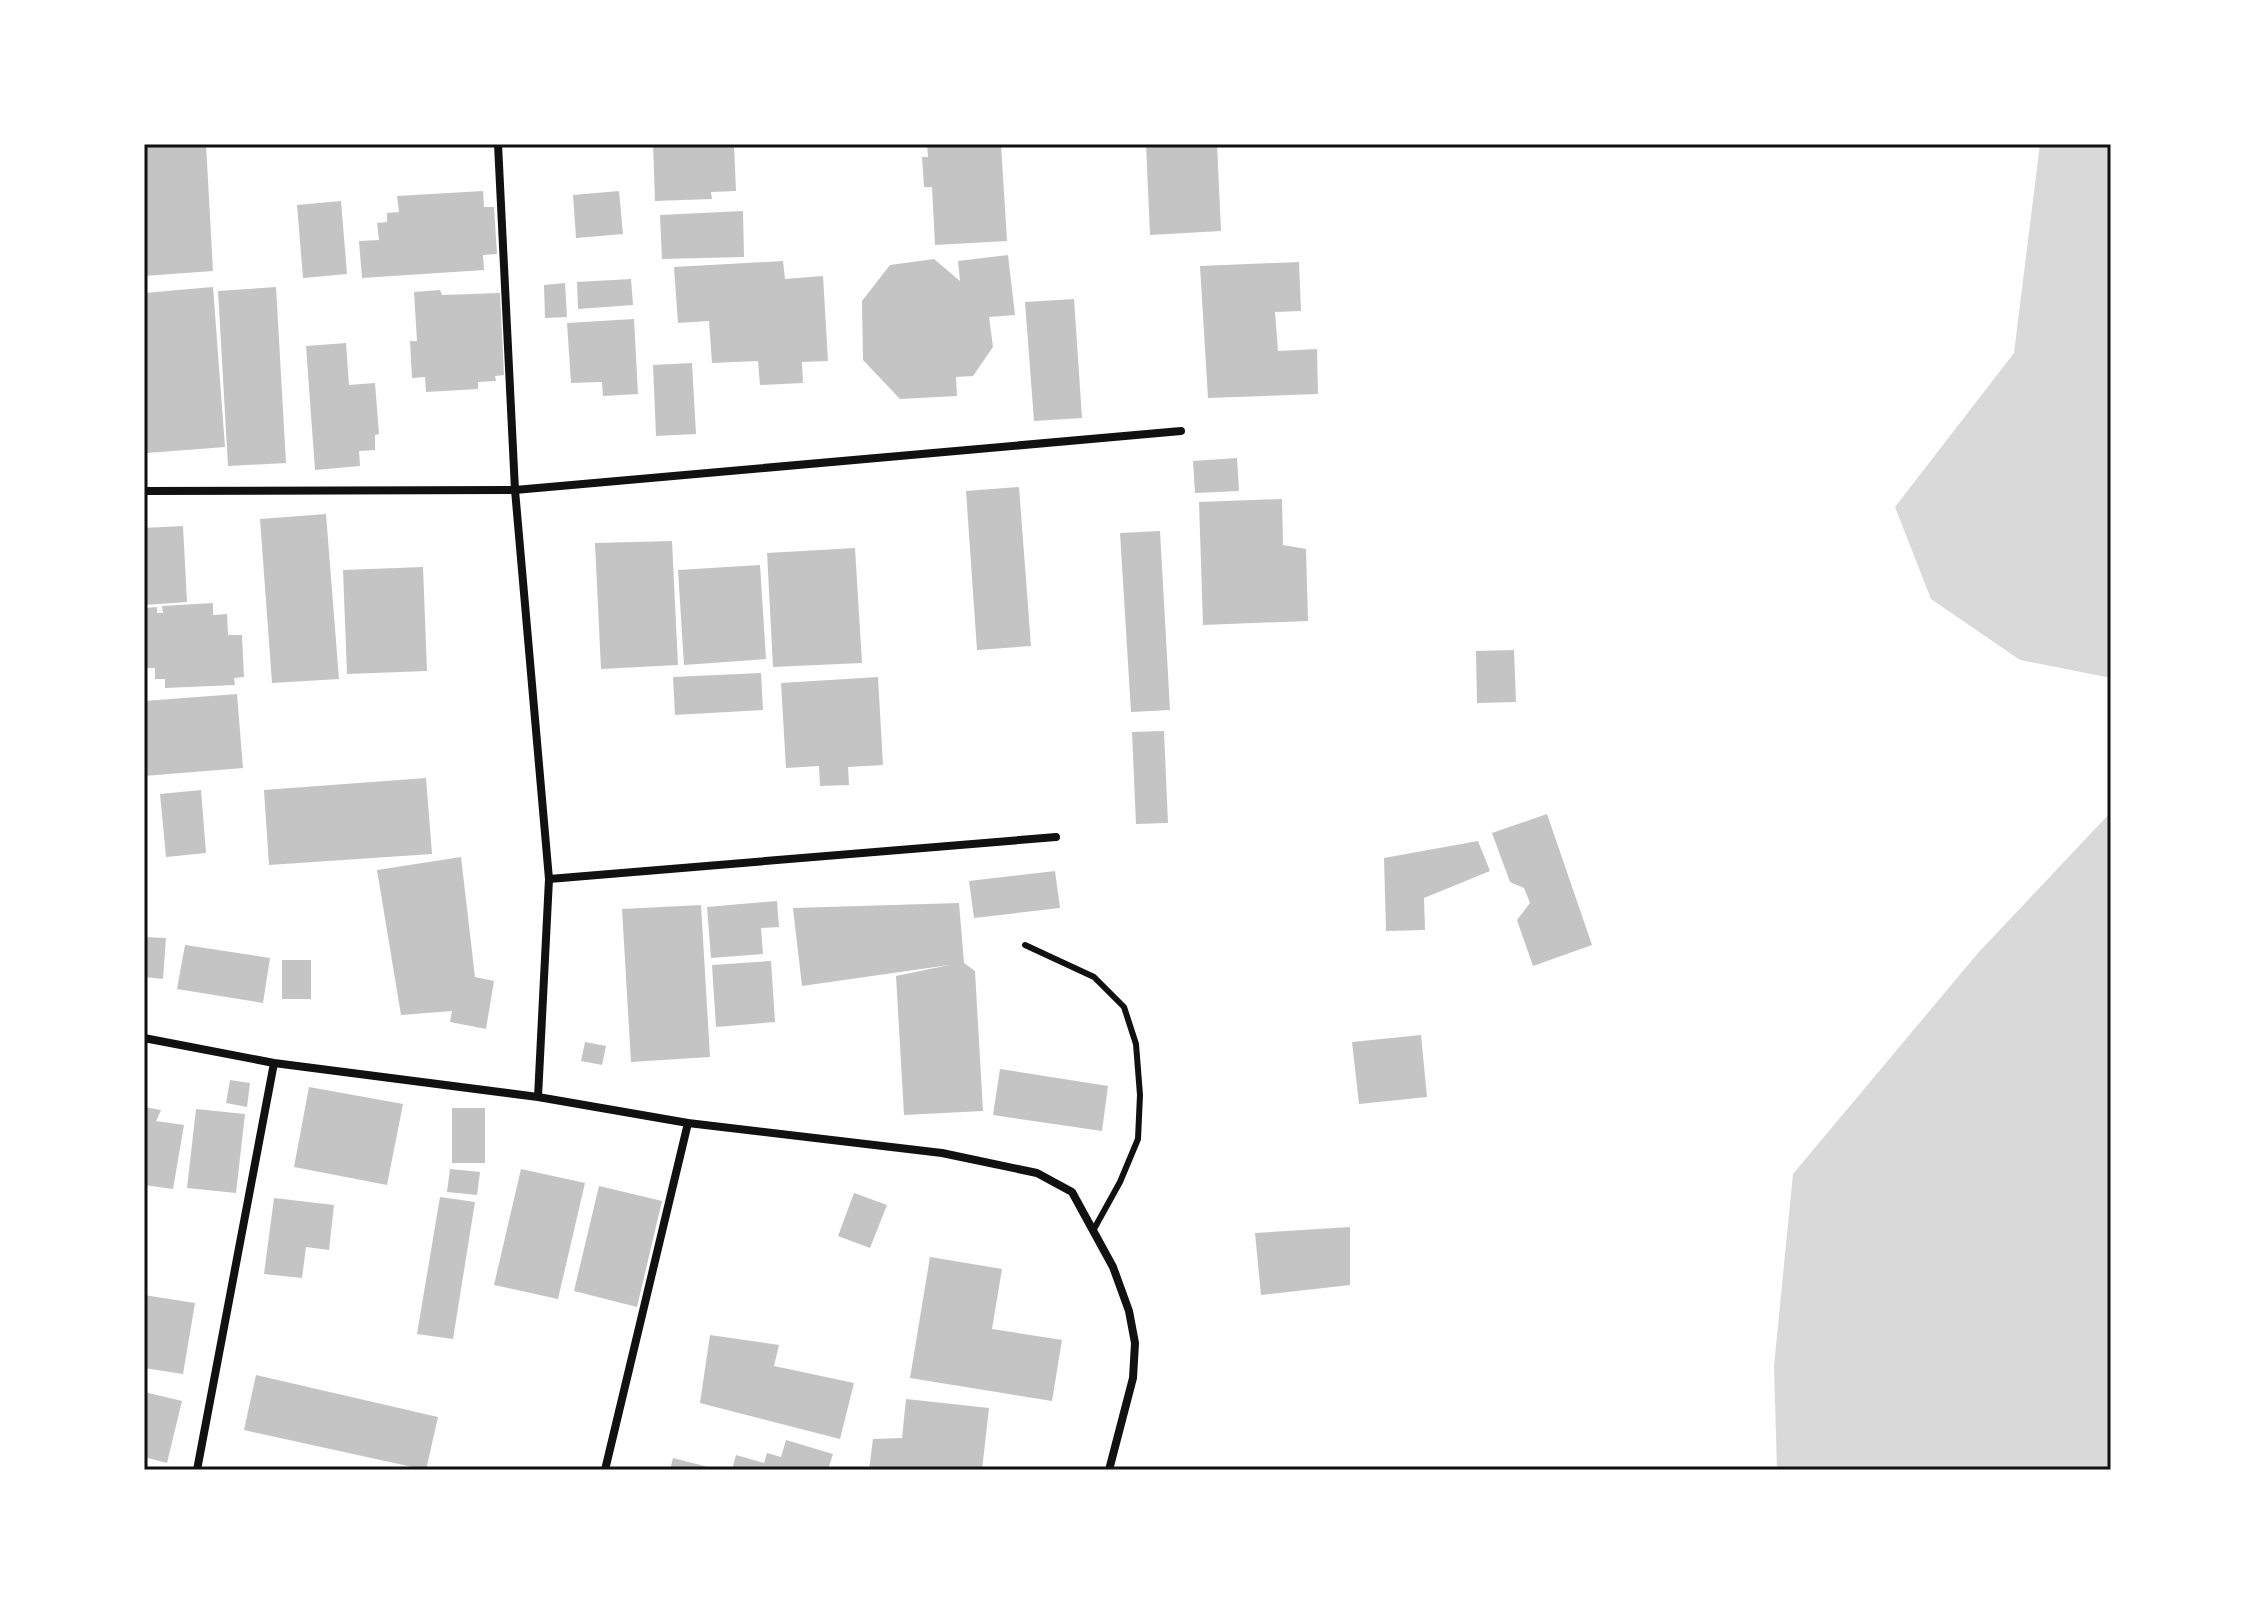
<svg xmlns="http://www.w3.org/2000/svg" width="2255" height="1614" viewBox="0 0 2255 1614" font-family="Montserrat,sans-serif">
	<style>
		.water { fill: #d9d9d9 }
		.building { fill: #c4c4c4 }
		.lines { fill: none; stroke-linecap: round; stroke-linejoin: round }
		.service { stroke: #111; stroke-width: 6 }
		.minor { stroke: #111; stroke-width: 8 }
		.neatline { fill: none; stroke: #111; stroke-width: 3 }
	</style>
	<rect width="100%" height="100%" fill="#fff"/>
	<!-- water -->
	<path class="water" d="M2040 144H2111V678L2020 660 1931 599 1895 507 2014 353Z
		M2111 812V1470H1777L1774 1366 1793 1174 1978 953Z"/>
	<!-- building -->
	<path class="building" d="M144 144H206L213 271 144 276Z
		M653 144H734L736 191 711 192 712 199 655 201Z
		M927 144H1001L1007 241 935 245 932 187H924L922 157H928Z
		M1146 144H1217L1221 231 1150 235Z
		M483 191 484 207H494L497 254 483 255 484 270 362 278 359 241 379 240 377 223 387 222V213L399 212 397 196Z
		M619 191 623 234 576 238 573 195Z
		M341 201 347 274 303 278 297 205Z
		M743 211 744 257 662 259 660 215Z
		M1008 255 1015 315 989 317 993 347 973 376 956 377 957 396 900 399 863 360 862 301 890 265 934 259 960 281 958 261Z
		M783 261 785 279 823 276 828 361 802 362 803 383 760 385 758 361 712 363 709 321 678 323 674 267Z
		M1299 262 1301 311 1275 312 1278 351 1317 349 1318 394 1208 398 1200 266Z
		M631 279 633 305 578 309 577 282Z
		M565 283 567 317 545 318 544 285Z
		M213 287 225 447 147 453 144 412V293Z
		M276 287 286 463 228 466 218 291Z
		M440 290 442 295 500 293 504 375 495 376 496 381 478 382V389L426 392 425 377 412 378 410 341H417L414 292Z
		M1074 299 1082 418 1034 421 1025 302Z
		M634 319 638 394 603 396 602 382 571 383 567 323Z
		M346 343 349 385 375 383 379 434 375 435V450L359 451 360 466 315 470 306 346Z
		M692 363 696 434 656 436 653 365Z
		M1237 458 1239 491 1195 493 1193 461Z
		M1019 487 1031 646 977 650 966 491Z
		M1282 499 1283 545 1306 549 1308 621 1203 625 1199 502Z
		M326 514 339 679 272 683 260 519Z
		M183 526 187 602 144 605V528Z
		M1160 531 1170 710 1131 712 1120 533Z
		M672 541 678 665 601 669 595 543Z
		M855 548 862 663 773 667 767 553Z
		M760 565 766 659 684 665 678 570Z
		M423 567 427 671 347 674 343 570Z
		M213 603V615L227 614 228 635H242L244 677 234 678 235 685 165 688V679H155V668H147L144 657V608L157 607V613H163L162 606Z
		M1514 650 1516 702 1477 703 1476 651Z
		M761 673 763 710 675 715 673 677Z
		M878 677 883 765 848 767 849 785 820 786 819 766 786 768 781 683Z
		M237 694 243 768 144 776V701Z
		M1164 731 1168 823 1136 824 1132 732Z
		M426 778 432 854 269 865 264 790Z
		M201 790 206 853 166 857 160 794Z
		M1547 814 1592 945 1533 966 1517 920 1530 903 1524 888 1510 882 1492 833Z
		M1478 841 1490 871 1424 898 1425 930 1386 931 1384 858Z
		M461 857 475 977 494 981 486 1029 450 1022 452 1011 401 1015 377 870Z
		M1055 871 1060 908 974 918 969 881Z
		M777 901 779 927 761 928 763 954 711 958 707 907Z
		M959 903 964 963 975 971 983 1111 904 1115 896 976 949 965 802 986 793 908Z
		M701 905 710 1057 631 1062 622 909Z
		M144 937 166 938 163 979 144 977Z
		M185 945 270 958 263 1003 177 989Z
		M282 960H311V999H282Z
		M771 961 775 1022 716 1027 712 965Z
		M1421 1035 1427 1097 1359 1104 1352 1042Z
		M585 1042 606 1046 602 1065 581 1061Z
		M1000 1069 1108 1086 1102 1131 993 1115Z
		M230 1080 250 1083 247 1107 226 1103Z
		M309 1087 403 1104 387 1185 294 1167Z
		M144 1107 161 1110 156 1121 184 1125 173 1189 144 1185Z
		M452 1108H485V1163H452Z
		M196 1109 245 1114 236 1193 187 1188Z
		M450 1169 480 1172 477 1195 447 1192Z
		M521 1169 585 1183 558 1299 494 1285Z
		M599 1186 662 1201 637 1307 574 1291Z
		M854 1193 887 1205 870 1248 838 1236Z
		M440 1197 475 1202 453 1339 417 1334Z
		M274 1198 334 1205 329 1250 306 1247 302 1278 264 1274Z
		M1350 1227V1285L1261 1295 1255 1233Z
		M930 1257 1002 1269 992 1329 1062 1340 1052 1401 910 1378Z
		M144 1295 195 1303 183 1374 144 1368Z
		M710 1335 779 1345 774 1366 854 1383 840 1439 700 1403Z
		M256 1375 438 1417 426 1470 244 1430Z
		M144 1392 182 1401 167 1463 144 1457Z
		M906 1399 989 1408 982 1470H869L873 1439 902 1438Z
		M786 1440 833 1454 828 1470H732L736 1455 764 1463 767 1453 781 1457Z
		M673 1458 716 1469V1470H670Z"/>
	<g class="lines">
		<!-- service -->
		<path class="service" d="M1025 945 1094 977 1124 1007 1136 1044 1140 1095 1138 1139 1120 1182 1094 1229"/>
		<!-- minor -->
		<path class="minor" d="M498 144 515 490 549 879 538 1097
			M144 491 515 490 1181 431
			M549 879 1056 837
			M144 1038 274 1063 538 1097 688 1123 942 1153 1037 1173 1072 1192 1113 1267 1129 1311 1135 1343 1133 1378 1109 1470
			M197 1470 274 1063
			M605 1470 688 1123"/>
	</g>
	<!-- border -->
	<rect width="2255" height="1614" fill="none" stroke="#ffffff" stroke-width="292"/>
	<rect x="146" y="146" width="1963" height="1322" class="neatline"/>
</svg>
